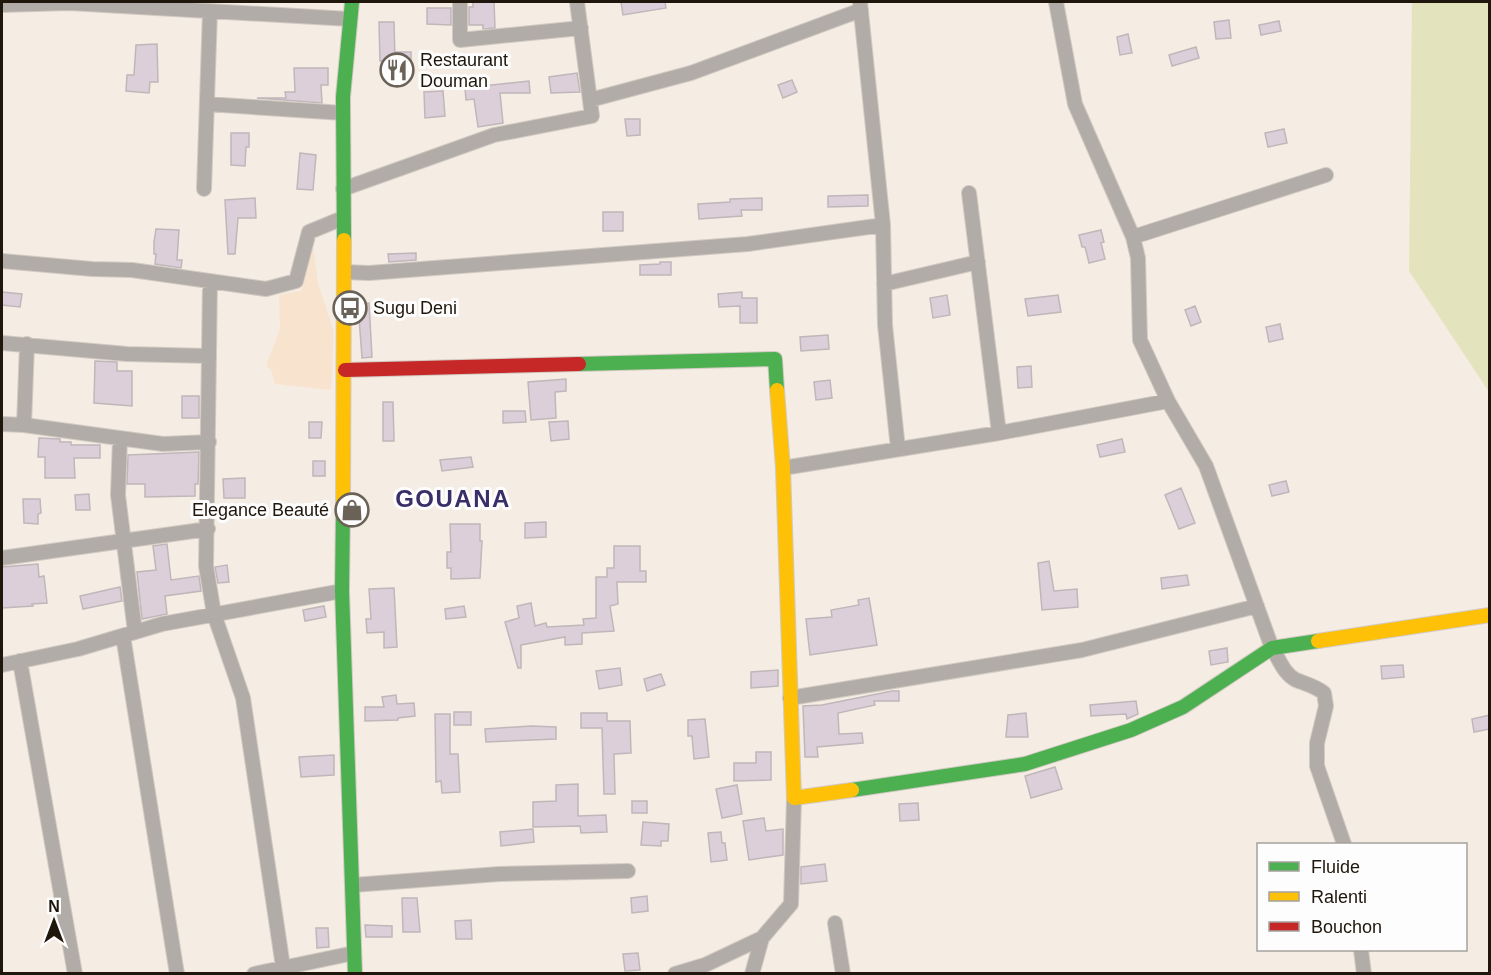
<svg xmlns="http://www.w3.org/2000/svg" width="1491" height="975" viewBox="0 0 1491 975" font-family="Helvetica,sans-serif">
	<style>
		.built { fill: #f8e4ce }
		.green { fill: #e3e4be }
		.building { fill: #dccfda; stroke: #bfb7b9; stroke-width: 1.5 }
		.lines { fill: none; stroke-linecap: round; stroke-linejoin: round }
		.street-casing { stroke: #d1cac2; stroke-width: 16 }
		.fast-casing { stroke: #d1cac2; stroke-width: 16 }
		.slow-casing { stroke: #d1cac2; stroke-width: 16 }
		.jam-casing { stroke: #d1cac2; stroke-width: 16 }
		.street { stroke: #b1aca8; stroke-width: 14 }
		.fast { stroke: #4caf50; stroke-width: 14 }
		.slow { stroke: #ffc107; stroke-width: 14 }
		.jam { stroke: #c62828; stroke-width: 14 }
		.labels { text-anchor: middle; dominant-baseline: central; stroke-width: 6; stroke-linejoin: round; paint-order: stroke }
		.poi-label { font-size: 18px; fill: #1f160c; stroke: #fdfdfd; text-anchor: start }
		.district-label { font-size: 24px; font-weight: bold; letter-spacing: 1.5px; fill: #3a2e69; stroke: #fdfdfd }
	</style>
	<rect width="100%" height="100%" fill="#f5ece3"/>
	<!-- built -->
	<path class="built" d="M312 238 318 283 334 332 331 390 275 384 271 370 266 366 280 329 279 295 301 291Z"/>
	<!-- green -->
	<path class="green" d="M1412 2H1489V392L1409 271Z"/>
	<!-- building -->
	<path class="building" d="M473 2H494L495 28 483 29V25H469V7H473Z
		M621 2H665L666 8 623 15Z
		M427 8H451V25L427 24Z
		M1229 20 1231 38 1216 39 1214 22Z
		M1279 21 1281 31 1261 35 1259 25Z
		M379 22H394L395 61H380Z
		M1128 34 1132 53 1120 55 1117 37Z
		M157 44 158 82H150L149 93 126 91 127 75H134L136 45Z
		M1196 47 1199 58 1172 66 1169 55Z
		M395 52H411V73H395Z
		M294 68H328V85H321L322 103 257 98H286L285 92H295Z
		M577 73 580 92 551 93 549 77Z
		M792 80 797 92 783 98 778 85Z
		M529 81 530 93H500L503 123 478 127 474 99 466 100 465 88Z
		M443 91 445 116 425 118 424 92Z
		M625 119H640V135L627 136Z
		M1284 129 1287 143 1268 147 1265 133Z
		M231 133H249V147H246L245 166 231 165Z
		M300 153 316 155 313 190 297 189Z
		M868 195V206L828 207V196Z
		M255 198 256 218H238L235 254H228L225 200Z
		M762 198V210H741L742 216 699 219 698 204 730 202V199Z
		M603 212H623V231H603Z
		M156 229 179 230 177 260H182L181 268 155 264 156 254H154V242Z
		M1101 230 1104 242 1101 243 1105 259 1089 263 1085 247H1082L1079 235Z
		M416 253V260L389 262 388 254Z
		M660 262H671V275H640V265L660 264Z
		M2 292 22 294 20 307 2 305Z
		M742 292V298H757V323H740V306L719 307 718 294Z
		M947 295 950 315 933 318 930 298Z
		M1058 295 1061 312 1028 316 1025 299Z
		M369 303 372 357 362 358 358 304Z
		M1195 306 1201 322 1191 326 1185 310Z
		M1280 324 1283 339 1269 342 1266 327Z
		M828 335 829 349 801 351 800 337Z
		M95 361 117 362V371H132V406L94 403Z
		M1031 366 1032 387 1018 388 1017 367Z
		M566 379V391L555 392 556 418 531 420 528 382Z
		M830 380 832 398 816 400 814 382Z
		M182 396H199V418H182Z
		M383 402H393L394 441H383Z
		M503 411H525L526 422 503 423Z
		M568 421 569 439 551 441 549 422Z
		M309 422H322L321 438H309Z
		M39 438 60 439V442H71V445H100V458H74L75 478H45V457H38Z
		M1122 439 1125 452 1100 457 1097 445Z
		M199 452 198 484H195V496L145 497V484H127L128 455Z
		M471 457 473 467 442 471 440 460Z
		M313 461H325V476H313Z
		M245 478V498H224L223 479Z
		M1286 481 1289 492 1272 496 1269 485Z
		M1181 488 1195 523 1179 529 1165 495Z
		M89 494 90 510H76L75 495Z
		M23 499H40L41 513 38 514V524L24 523Z
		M546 522V537L525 538V523Z
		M450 524H480V541H482L480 578 451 579V568H447V552H451Z
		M167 544 171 580 199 576 201 591 165 596 167 614 142 619 137 572 156 570 153 546Z
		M614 546H640V571H646V582H617L618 604 610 606 614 631 582 633V644L565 645V637L521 645V668H518L505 622 519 618 517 606 531 603 535 626 546 623 547 627 584 625 583 619 596 618V577H607V568H614Z
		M1049 561 1054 591 1077 589 1078 607 1042 610 1038 563Z
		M38 564 39 577 44 576 47 603 32 604 33 606 2 608V567Z
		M227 565 229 582 218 583 215 567Z
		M1187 575 1189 585 1162 589 1161 578Z
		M120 587 122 601 83 609 80 596Z
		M394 588 397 647 384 648V632L367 633 366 619H371L369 589Z
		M869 598 877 645 810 655 806 619 832 617 831 610 859 605 858 600Z
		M324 606 326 617 305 621 303 610Z
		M464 606 466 617 446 619 445 609Z
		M1227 648 1228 662 1211 665 1209 651Z
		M1403 665 1404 677 1382 679 1381 666Z
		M620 668 622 685 599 689 596 671Z
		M778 670V686L751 688V672Z
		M661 674 665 685 647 691 644 679Z
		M892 691H899V701H874L875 705 838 713 839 734 862 733 863 743 817 747 818 757H805L803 706 822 705Z
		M396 695 397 704 414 703 415 716 398 718V720L365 721V707H384L382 697Z
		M1136 701 1138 714 1127 719 1126 714 1091 716 1090 705Z
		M454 712H471V725H454Z
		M581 713H607V721H630L631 753 614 754 615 794H604L602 728H581Z
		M1026 713 1028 737H1006L1008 715Z
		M435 714H450V754H458L460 792 442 793 441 781 436 782Z
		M1490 715V729L1474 732 1472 719Z
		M705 719 709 757 694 759 692 736H688V720Z
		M531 726 556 727V739L486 742 485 729Z
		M756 752H771V780L734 781V763H756Z
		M334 755V775L301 777 299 757Z
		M1055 767 1062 789 1031 798 1025 776Z
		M578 784V816L606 815 607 832 581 833 580 826 533 827V802L556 801V785Z
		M737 785 742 814 722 818 716 789Z
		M632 801H647V813H632Z
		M918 803 919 820 900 821 899 804Z
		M764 818 766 831 783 829V855L749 860 743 821Z
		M643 822 669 824 668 841H661V846L641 845Z
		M533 829 534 842 501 846 500 832Z
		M721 832 722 843H725L727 860 711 862 708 833Z
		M825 864 827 881 801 884V867Z
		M647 896 648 911 632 913 631 898Z
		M402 898H417L420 932H403Z
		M471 920 472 939H456L455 921Z
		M365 925 392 926V937H366Z
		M316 928H328L329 947 317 948Z
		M638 953 640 970 625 971 623 954Z"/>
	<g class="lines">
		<defs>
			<path id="street" d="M460 2V40L581 28
				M860 2 883 225 885 325 898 449
				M1056 2 1075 104 1133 237 1138 258 1140 340 1168 401 1206 466 1272 648C1279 659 1284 674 1296 680 1306 684 1315 686 1324 693L1326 706 1317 743V766L1344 844
				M2 5 69 3 350 19
				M590 100 691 73 861 10
				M207 104 343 113
				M204 189 210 11
				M343 189 494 135 592 116 577 2
				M969 193 999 433
				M1133 237 1326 175
				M2 261 92 269 132 270 266 289 296 281 309 232 343 218
				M344 272 369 273 748 244 883 225
				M210 281 206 566 214 614 243 698 283 967
				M884 284 978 262
				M2 343 127 354 209 356
				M2 424 24 425 163 444 209 442
				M24 425 27 344
				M120 438 118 495 135 632
				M783 468 999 433 1168 401
				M2 558 208 529
				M123 636 177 974
				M20 661 75 974
				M2 665 78 649 162 624 342 591
				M790 698 1082 650 1257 606
				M353 885 499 874 628 871
				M835 923 843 974
				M1361 950 1364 974
				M254 974 354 953
				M675 974 705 965 762 938
				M752 974 762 938 791 904 794 798"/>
			<path id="fast" d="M344 240 343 97 352 2
				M579 364 775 359 777 390
				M343 508 342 591 355 974
				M852 790 1025 764 1131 730 1183 707 1272 648 1318 641"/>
			<path id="slow" d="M777 390 783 468 794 798 852 790
				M343 508 344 240
				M1318 641 1490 615"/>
			<path id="jam" d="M345 370 579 364"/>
		</defs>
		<!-- street casing -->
		<use href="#street" class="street-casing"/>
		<!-- fast casing -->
		<use href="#fast" class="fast-casing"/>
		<!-- slow casing -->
		<use href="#slow" class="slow-casing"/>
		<!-- jam casing -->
		<use href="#jam" class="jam-casing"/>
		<!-- street -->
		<use href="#street" class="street"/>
		<!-- fast -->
		<use href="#fast" class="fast"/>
		<!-- slow -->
		<use href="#slow" class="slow"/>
		<!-- jam -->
		<use href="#jam" class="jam"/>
	</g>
	<!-- icons -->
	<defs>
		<symbol id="restaurant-ring" viewBox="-11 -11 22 22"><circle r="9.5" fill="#fdfdfd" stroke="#6a6157" stroke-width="1.5"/><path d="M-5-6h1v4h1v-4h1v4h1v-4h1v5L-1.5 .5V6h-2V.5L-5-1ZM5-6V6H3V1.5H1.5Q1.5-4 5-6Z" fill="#6a6157"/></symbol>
		<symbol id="bus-ring" viewBox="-11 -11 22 22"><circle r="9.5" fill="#fdfdfd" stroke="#6a6157" stroke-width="1.5"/><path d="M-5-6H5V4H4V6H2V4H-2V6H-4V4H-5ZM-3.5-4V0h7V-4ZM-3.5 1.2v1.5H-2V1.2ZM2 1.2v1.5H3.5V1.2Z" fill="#6a6157"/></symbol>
		<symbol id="shop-ring" viewBox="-11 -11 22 22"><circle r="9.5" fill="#fdfdfd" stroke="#6a6157" stroke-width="1.5"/><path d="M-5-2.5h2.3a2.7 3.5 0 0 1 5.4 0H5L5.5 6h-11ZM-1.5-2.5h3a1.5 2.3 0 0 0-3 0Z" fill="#6a6157"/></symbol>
	</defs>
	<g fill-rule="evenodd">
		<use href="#restaurant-ring" x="378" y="51" width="38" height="38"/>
		<use href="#bus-ring" x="331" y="289" width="38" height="38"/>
		<use href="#shop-ring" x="333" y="491" width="38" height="38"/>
	</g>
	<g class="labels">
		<!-- poi labels -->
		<g class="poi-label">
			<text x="420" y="60">Restaurant<tspan x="420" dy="21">Douman</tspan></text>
			<text x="373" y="308">Sugu Deni</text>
			<text x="329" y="510" text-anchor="end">Elegance Beauté</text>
		</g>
		<!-- district labels -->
		<g class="district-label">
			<text x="453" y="498">GOUANA</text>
		</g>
	</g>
	<!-- border -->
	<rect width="1491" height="975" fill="none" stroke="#1f160c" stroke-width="6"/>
	<!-- legend -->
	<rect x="1257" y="843" width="210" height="108" fill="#fdfdfd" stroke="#a4a19d" stroke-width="1.5"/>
	<rect x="1269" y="862" width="30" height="9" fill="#4caf50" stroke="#a4a19d" stroke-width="1.5"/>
	<text x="1311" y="873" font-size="18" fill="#1f160c">Fluide</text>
	<rect x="1269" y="892" width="30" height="9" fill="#ffc107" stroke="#a4a19d" stroke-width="1.5"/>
	<text x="1311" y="903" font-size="18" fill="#1f160c">Ralenti</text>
	<rect x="1269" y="922" width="30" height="9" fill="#c62828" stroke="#a4a19d" stroke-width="1.5"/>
	<text x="1311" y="933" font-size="18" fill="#1f160c">Bouchon</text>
	<!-- north arrow -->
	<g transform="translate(54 921)" stroke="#fdfdfd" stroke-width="4.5" paint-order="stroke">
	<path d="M0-4.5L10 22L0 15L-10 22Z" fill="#1f160c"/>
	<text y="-9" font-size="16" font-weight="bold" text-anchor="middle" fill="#1f160c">N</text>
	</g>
</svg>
